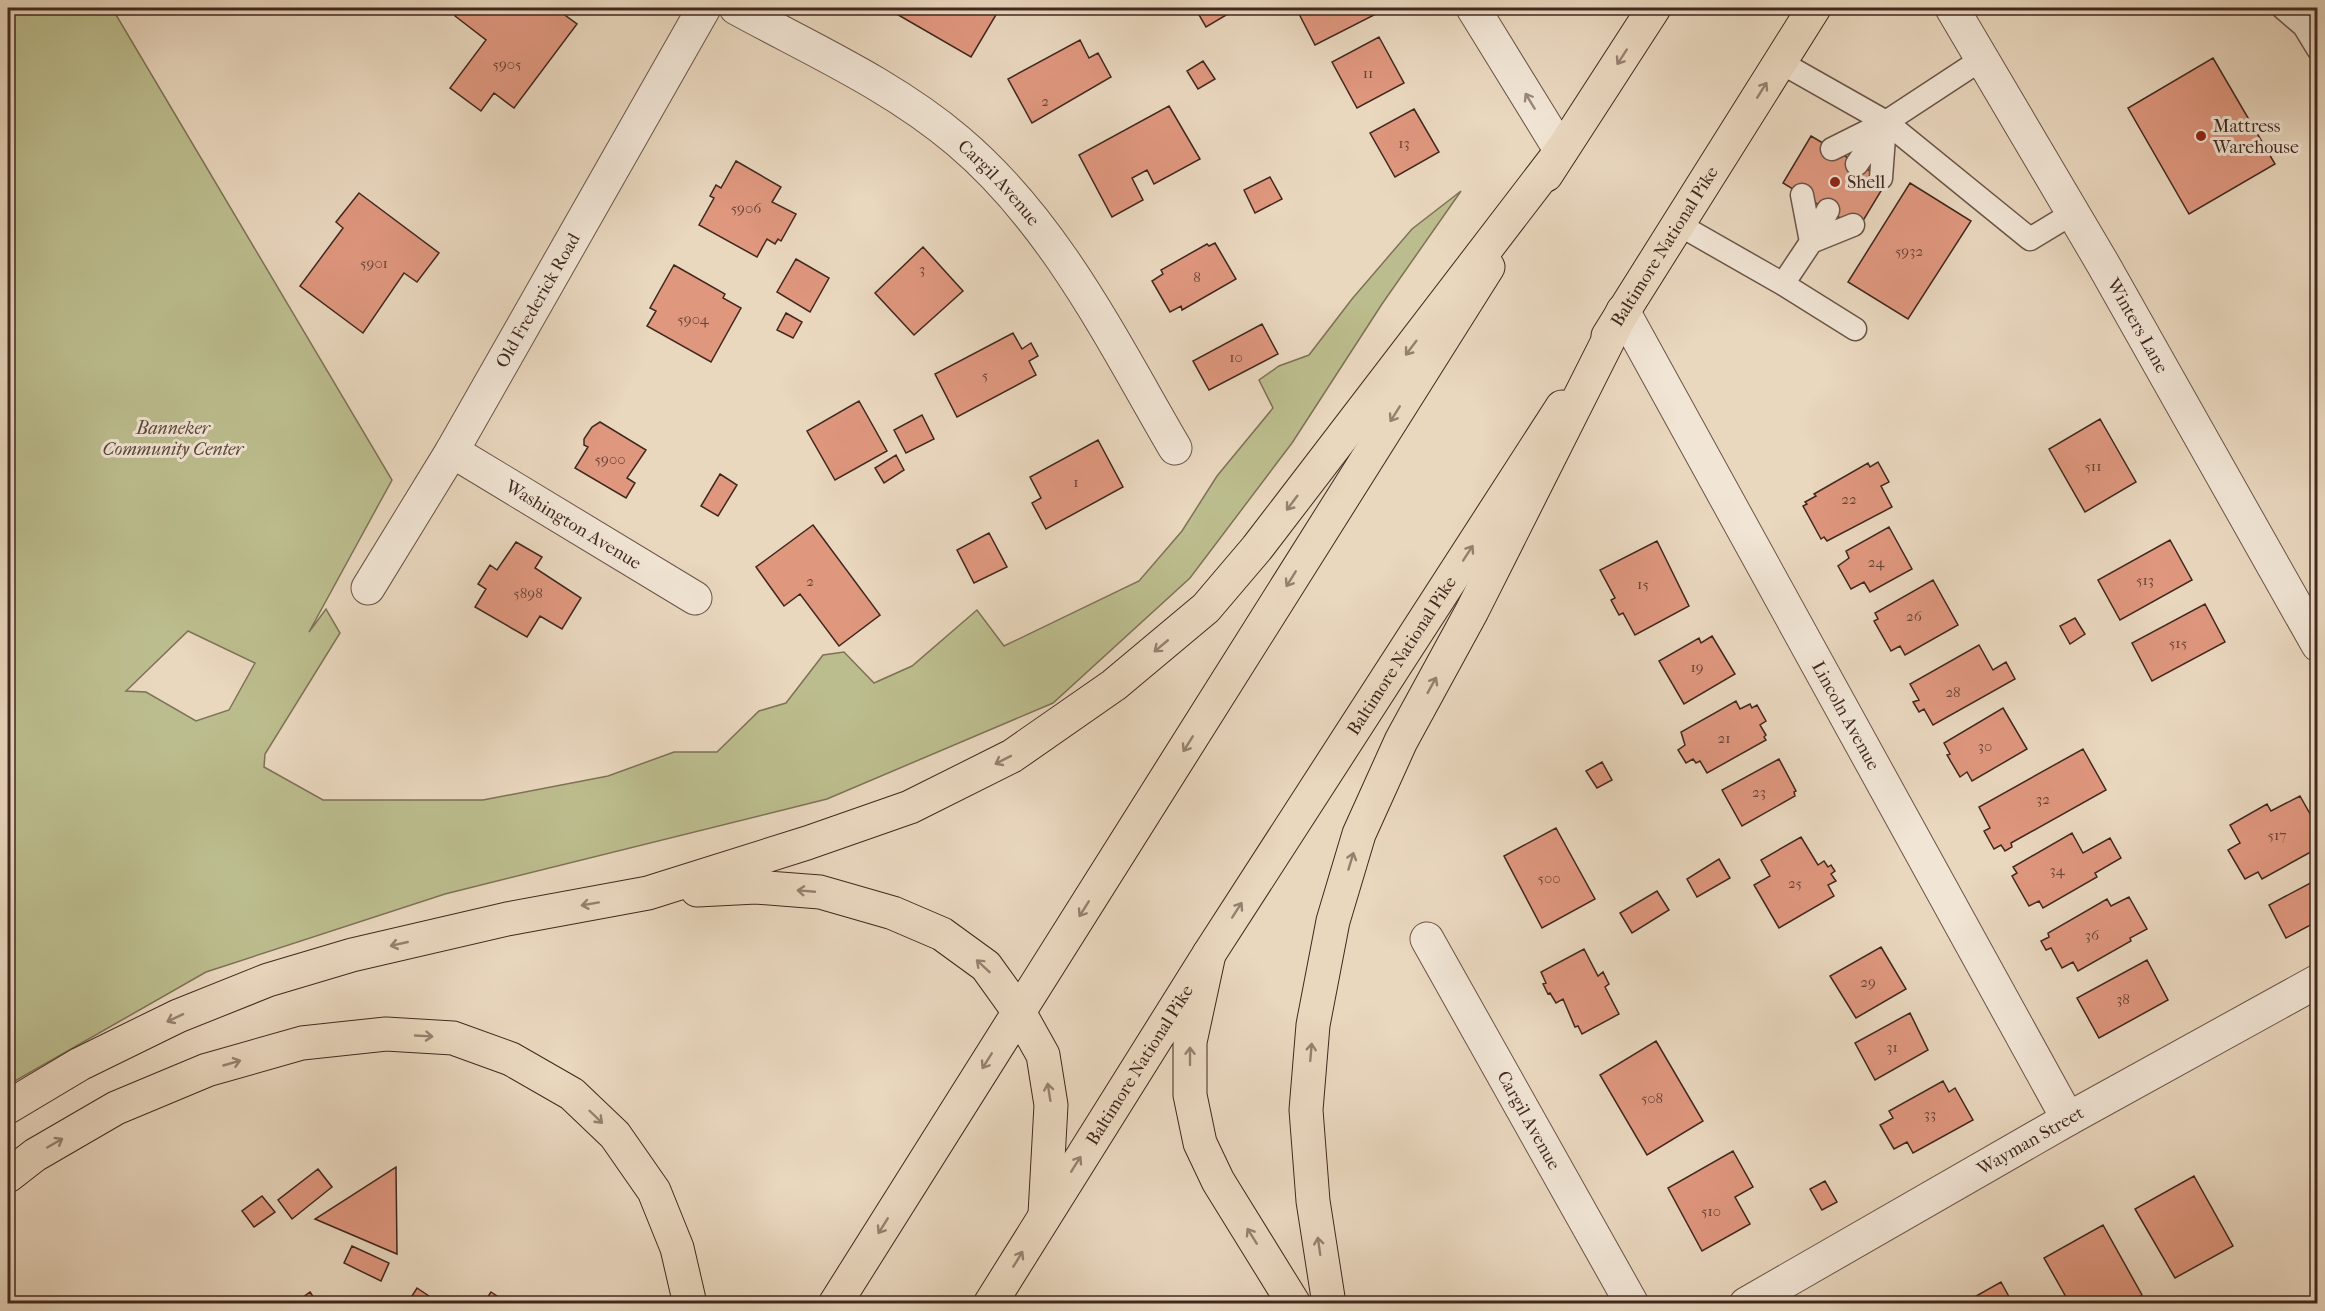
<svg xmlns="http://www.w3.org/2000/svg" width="2325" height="1311" viewBox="0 0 2325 1311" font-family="'IM FELL French Canon',serif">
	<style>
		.green { fill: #bcbd8e; stroke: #7e7256; stroke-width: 1.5; fill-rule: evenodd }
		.building { fill: #df977e; stroke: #41281f; stroke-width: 1.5 }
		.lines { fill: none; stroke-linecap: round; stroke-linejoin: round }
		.service-casing { stroke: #6b5447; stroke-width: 25 }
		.minor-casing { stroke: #6b5447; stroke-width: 35 }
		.primary-casing { stroke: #41281f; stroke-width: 35 }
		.motorway-casing { stroke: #41281f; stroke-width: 35 }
		.service { stroke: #f1e5d5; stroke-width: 22 }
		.minor { stroke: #f1e5d5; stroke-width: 33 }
		.primary { stroke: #e9d7be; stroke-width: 33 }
		.motorway { stroke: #e9d7be; stroke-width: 33 }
		.oneway { stroke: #95806e }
		.oneway2 { stroke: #99867a }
		.poi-dot { fill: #8f2418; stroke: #f1e5d5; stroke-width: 2 }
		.labels { text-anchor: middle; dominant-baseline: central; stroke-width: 6; stroke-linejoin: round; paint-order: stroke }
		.number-label { font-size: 15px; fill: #684437 }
		.poi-label { font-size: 18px; fill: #41281f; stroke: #f1e5d5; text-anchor: start }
		.street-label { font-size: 18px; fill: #41281f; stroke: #f1e5d5 }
		.park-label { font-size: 18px; font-style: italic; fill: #5a4635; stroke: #f1e5d5 }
	</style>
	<rect width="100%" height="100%" fill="#e9d7be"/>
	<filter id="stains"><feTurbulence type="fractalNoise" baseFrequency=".00333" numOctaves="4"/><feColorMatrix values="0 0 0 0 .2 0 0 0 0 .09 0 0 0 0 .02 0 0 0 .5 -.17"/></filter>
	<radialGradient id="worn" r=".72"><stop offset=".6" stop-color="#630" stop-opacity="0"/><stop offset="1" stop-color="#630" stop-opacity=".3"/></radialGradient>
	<!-- green -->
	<path class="green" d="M8 8H112L392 480 309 632 326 609 340 633 265 754 264 767 323 800H483L608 776 674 752H717L759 711 786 703 823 655 844 652 874 683 912 666 977 610 1004 646 1139 581 1182 531 1217 476 1273 408 1259 380 1279 366 1309 355 1352 299 1412 229 1461 191 1382 304 1292 443 1190 578 1053 703 827 799 445 894 206 972 8 1085ZM188 631 255 663 229 710 196 721 146 692 126 691Z"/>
	<!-- building -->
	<path class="building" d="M462 8H555L577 24 514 108 494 93 481 111 450 88 486 40 455 16Z
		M889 8H1000L971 57 888 9Z
		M1195 8H1231L1233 11 1206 27Z
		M1296 8H1372L1376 14 1315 45Z
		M1379 37 1404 83 1357 108 1332 62Z
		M1080 40 1089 58 1098 53 1111 77 1032 123 1008 79Z
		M2213 58 2275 164 2189 214 2128 108Z
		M1203 61 1215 79 1198 89 1187 71Z
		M1169 106 1200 159 1154 184 1147 170 1132 178 1143 200 1112 217 1079 155Z
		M1414 109 1439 152 1395 177 1370 133Z
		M1811 136 1887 181 1858 229 1783 183Z
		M736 161 781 187 772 202 796 214 781 241 778 239 775 244 767 239 757 257 699 225 714 198 710 196 716 185 721 188Z
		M1270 177 1282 199 1255 213 1244 190Z
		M1910 183 1971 221 1908 319 1848 282Z
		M359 193 439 253 417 282 404 273 363 333 300 286 343 228 336 222Z
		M1215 243 1236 279 1182 310 1181 306 1170 312 1152 281 1163 274 1161 270 1207 244 1209 246Z
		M923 247 963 291 914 335 875 293Z
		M796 259 829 278 810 312 777 292Z
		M674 265 725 294 723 298 741 308 711 362 647 326 656 311 650 308Z
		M786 313 802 322 793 338 777 330Z
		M1262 324 1278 354 1209 390 1193 361Z
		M1013 333 1022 349 1031 343 1038 356 1029 361 1036 375 957 417 935 374Z
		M859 401 887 451 835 480 807 431Z
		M922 415 934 439 906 453 894 430Z
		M2100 419 2136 482 2085 512 2049 449Z
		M600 422 646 450 627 478 635 483 626 498 575 468 588 447 584 445V439L592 427Z
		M1098 440 1123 487 1046 529 1032 503 1041 498 1030 477Z
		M896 455 904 470 884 483 875 468Z
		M1878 462 1889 482 1881 486 1892 507 1827 541 1824 537 1821 539 1803 506 1807 504 1805 502 1816 496 1814 494 1868 463 1870 467Z
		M720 474 737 485 718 516 701 506Z
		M813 525 880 615 839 646 800 594 784 606 756 567Z
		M1889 527 1912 569 1870 592 1864 582 1851 589 1838 566 1849 558 1846 551Z
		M989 533 1007 567 974 583 957 550Z
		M2170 540 2192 580 2120 620 2098 580Z
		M1657 541 1689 606 1635 635 1623 613 1619 615 1611 600 1615 598 1600 570Z
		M516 542 542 557 535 568 581 598 562 629 540 616 527 637 475 607 486 589 478 584 490 565 497 570Z
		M1933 580 1958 625 1905 655 1900 646 1891 651 1874 621 1878 619 1875 613Z
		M2205 604 2225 642 2152 681 2132 643Z
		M2075 618 2085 634 2070 644 2060 626Z
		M1712 636 1735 674 1684 704 1659 661 1699 638 1701 643Z
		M1979 645 1993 670 2006 662 2015 679 1933 725 1924 709 1919 712 1913 702 1919 700 1910 684Z
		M1736 701 1740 709 1750 704 1752 708 1757 705 1766 721 1760 725 1766 735 1764 737 1766 740 1707 773 1700 761 1696 763 1693 759 1686 763 1678 750 1685 745 1681 732Z
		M2003 708 2027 749 1972 781 1967 772 1960 777 1947 755 1950 754 1944 743Z
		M2083 749 2106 790 2011 843 2012 847 2005 851 2001 845 1994 849 1984 831 1990 828 1979 807Z
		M1779 759 1796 791 1794 792 1795 796 1742 826 1722 790Z
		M1602 762 1612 780 1597 788 1586 771Z
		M2300 796 2318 828V848L2262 879 2258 872 2245 879 2228 850 2240 843 2230 825 2267 804 2271 811Z
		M1556 828 1595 899 1542 928 1504 856Z
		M2072 833 2083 853 2110 838 2121 858 2095 873 2097 877 2043 908 2039 901 2029 906 2012 876 2017 873 2013 867Z
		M1801 837 1818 865 1824 861 1828 867 1831 865 1835 871 1831 874 1836 881 1828 885 1834 896 1779 928 1754 885 1770 876 1761 860Z
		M1719 859 1730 878 1697 897 1687 879Z
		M2318 879V921L2286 938 2269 905Z
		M1657 891 1669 910 1632 933 1620 913Z
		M2129 897 2147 929 2130 938 2131 941 2078 971 2073 962 2062 968 2051 948 2046 950 2041 941 2049 937 2048 933 2107 899 2111 906Z
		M1881 947 1906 989 1856 1018 1830 976Z
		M1584 949 1598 976 1603 972 1609 984 1605 987 1619 1014 1582 1034 1578 1026 1575 1027 1563 999 1556 1003 1550 993 1548 994 1543 984 1546 983 1541 972Z
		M2147 960 2168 1000 2099 1038 2077 998Z
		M1910 1013 1928 1050 1875 1080 1855 1043Z
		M1656 1041 1703 1121 1647 1155 1600 1075Z
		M1943 1081 1949 1092 1955 1088 1973 1120 1913 1153 1907 1142 1894 1149 1880 1125 1893 1118 1889 1111Z
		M1733 1151 1753 1187 1735 1197 1750 1224 1702 1251 1668 1188Z
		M396 1167 397 1254 315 1219Z
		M318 1169 332 1187 292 1219 278 1200Z
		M2194 1176 2233 1246 2175 1278 2135 1209Z
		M1825 1181 1837 1202 1822 1210 1810 1189Z
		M262 1196 275 1212 254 1227 242 1211Z
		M2103 1225 2142 1295 2127 1304H2070L2044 1258Z
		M352 1246 389 1263 381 1281 344 1263Z
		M2001 1282 2013 1304H1962Z
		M417 1288 441 1304H407Z
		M310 1292 318 1304H301L299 1300Z
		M491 1292 509 1304H483Z"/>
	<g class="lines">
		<defs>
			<path id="service" d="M2283 8 2304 26 2318 49
				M1780 62 1886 122 1832 149
				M1886 122 2030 239 2073 213
				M1857 164 1886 122 1982 59
				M1881 178 1885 124
				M1678 224 1783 284 1811 242 1802 195
				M1811 242 1853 225
				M1811 242 1828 210
				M1783 284 1855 329"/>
			<g id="minor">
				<path id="s1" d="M736 8C811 49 892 85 958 141 1055 223 1112 340 1175 448"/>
				<path d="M1473 8 1561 151"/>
				<path id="s2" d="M1952 8 2103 264 2318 645"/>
				<path id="s3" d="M1623 311 2068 1119"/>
				<path id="s4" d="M452 451 695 598"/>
				<path id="s5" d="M368 588 452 451 704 8"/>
				<path id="s6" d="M1427 939 1632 1304"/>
				<path id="s7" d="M1746 1304 2068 1119 2318 981"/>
			</g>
			<g id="primary">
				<path d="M1546 175 1654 8"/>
				<path id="s8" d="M1608 336 1814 8"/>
				<path d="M835 1304 1488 267"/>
				<path id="s9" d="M990 1304 1209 954 1562 407"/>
			</g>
			<path id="motorway" d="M697 890 756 887 820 892 893 913 942 934 986 966 1019 1012 1043 1055 1051 1105 1045 1214
				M1209 954 1190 1042V1095L1200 1143 1218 1181 1294 1304
				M8 1107 80 1064 178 1016 268 980 352 955 507 919 648 893 807 843 910 807 1012 756 1114 685 1206 608 1257 548 1561 151
				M8 1176 35 1155 116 1108 207 1070 302 1043 386 1034 453 1038 511 1059 572 1094 615 1135 654 1191 677 1248 690 1304
				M1329 1304 1313 1201 1306 1110 1313 1025 1333 921 1359 834 1401 741 1472 611 1623 311"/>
		</defs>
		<!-- service casing -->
		<use href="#service" class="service-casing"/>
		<!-- minor casing -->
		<use href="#minor" class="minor-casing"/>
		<!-- primary casing -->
		<use href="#primary" class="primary-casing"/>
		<!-- motorway casing -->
		<use href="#motorway" class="motorway-casing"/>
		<!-- service -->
		<use href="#service" class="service"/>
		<!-- minor -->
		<use href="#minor" class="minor"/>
		<!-- primary -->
		<use href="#primary" class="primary"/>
		<!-- motorway -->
		<use href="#motorway" class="motorway"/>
	</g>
	<!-- one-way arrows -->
	<defs><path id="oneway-shaft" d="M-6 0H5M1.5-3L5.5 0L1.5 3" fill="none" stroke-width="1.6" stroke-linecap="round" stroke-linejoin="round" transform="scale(1.5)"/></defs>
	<g class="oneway">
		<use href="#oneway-shaft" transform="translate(1622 57) rotate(123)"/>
		<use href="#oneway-shaft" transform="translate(1762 90) rotate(-58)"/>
		<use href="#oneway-shaft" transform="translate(1411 348) rotate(127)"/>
		<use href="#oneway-shaft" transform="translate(1395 414) rotate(122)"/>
		<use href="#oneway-shaft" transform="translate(1292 503) rotate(127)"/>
		<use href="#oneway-shaft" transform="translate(1468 553) rotate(-57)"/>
		<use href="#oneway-shaft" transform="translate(1291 579) rotate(122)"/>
		<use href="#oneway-shaft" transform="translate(1161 646) rotate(140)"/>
		<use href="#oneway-shaft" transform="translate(1432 685) rotate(-61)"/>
		<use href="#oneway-shaft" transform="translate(1188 744) rotate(122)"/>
		<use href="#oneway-shaft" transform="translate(1003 760) rotate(153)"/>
		<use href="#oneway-shaft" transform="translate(1351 861) rotate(-73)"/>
		<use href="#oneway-shaft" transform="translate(806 891) rotate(-175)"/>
		<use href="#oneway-shaft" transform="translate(590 904) rotate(170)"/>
		<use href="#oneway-shaft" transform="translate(1084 909) rotate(122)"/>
		<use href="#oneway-shaft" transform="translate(1237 910) rotate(-57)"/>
		<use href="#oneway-shaft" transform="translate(399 944) rotate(167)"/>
		<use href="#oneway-shaft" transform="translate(983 966) rotate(-137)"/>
		<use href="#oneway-shaft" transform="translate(175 1018) rotate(155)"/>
		<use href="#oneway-shaft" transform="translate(424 1036) rotate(3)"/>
		<use href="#oneway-shaft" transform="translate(1311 1052) rotate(-85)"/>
		<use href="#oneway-shaft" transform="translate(1190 1056) rotate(-90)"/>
		<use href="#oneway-shaft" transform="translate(987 1061) rotate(122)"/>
		<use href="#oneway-shaft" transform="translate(232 1063) rotate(-16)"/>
		<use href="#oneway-shaft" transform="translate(1049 1092) rotate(-99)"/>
		<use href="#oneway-shaft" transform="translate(596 1117) rotate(44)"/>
		<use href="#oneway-shaft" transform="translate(55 1143) rotate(-30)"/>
		<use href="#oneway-shaft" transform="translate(1076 1164) rotate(-58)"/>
		<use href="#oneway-shaft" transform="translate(883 1226) rotate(122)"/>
		<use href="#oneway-shaft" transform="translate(1252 1236) rotate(-122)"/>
		<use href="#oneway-shaft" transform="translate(1319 1246) rotate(-98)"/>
		<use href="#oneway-shaft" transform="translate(1018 1259) rotate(-59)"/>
	</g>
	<use class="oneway2" href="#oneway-shaft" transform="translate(1530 101) rotate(-121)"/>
	<!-- markers -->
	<g class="poi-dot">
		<circle cx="2201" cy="136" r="6"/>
		<circle cx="1835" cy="182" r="6"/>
	</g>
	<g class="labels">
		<!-- number labels -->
		<g class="number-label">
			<text x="507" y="64">5905</text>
			<text x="1368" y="73">11</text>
			<text x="1045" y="101">2</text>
			<text x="1404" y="143">13</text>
			<text x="746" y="208">5906</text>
			<text x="1909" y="251">5932</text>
			<text x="374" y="263">5901</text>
			<text x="922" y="269">3</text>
			<text x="1197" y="277">8</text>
			<text x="693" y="319">5904</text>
			<text x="1236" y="357">10</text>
			<text x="985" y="375">5</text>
			<text x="610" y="459">5900</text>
			<text x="2093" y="466">511</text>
			<text x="1076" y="482">1</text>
			<text x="1849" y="499">22</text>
			<text x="1876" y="562">24</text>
			<text x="2145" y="580">513</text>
			<text x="810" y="581">2</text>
			<text x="1643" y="584">15</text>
			<text x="528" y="593">5898</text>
			<text x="1914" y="616">26</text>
			<text x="2178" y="643">515</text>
			<text x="1697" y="667">19</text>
			<text x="1953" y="692">28</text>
			<text x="1724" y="738">21</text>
			<text x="1985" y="746">30</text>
			<text x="1759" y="792">23</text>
			<text x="2043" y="799">32</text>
			<text x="2277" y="835">517</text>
			<text x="2057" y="870">34</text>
			<text x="1549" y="878">500</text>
			<text x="1795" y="883">25</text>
			<text x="2092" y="935">36</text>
			<text x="1868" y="982">29</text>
			<text x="2123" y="999">38</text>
			<text x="1892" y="1047">31</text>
			<text x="1652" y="1098">508</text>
			<text x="1930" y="1114">33</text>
			<text x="1711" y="1211">510</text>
		</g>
		<!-- poi labels -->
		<g class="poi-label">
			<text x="2213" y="126">Mattress<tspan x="2213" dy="21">Warehouse</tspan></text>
			<text x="1847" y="182">Shell</text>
		</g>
		<!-- street labels -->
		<g class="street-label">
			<text stroke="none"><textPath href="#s1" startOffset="318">Cargil Avenue</textPath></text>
			<text stroke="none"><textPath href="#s8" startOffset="106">Baltimore National Pike</textPath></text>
			<text stroke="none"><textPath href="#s5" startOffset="334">Old Frederick Road</textPath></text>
			<text stroke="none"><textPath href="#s2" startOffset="368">Winters Lane</textPath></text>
			<text stroke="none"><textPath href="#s4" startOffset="142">Washington Avenue</textPath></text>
			<text stroke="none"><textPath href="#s9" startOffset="768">Baltimore National Pike</textPath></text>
			<text stroke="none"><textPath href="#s3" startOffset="462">Lincoln Avenue</textPath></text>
			<text stroke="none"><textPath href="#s9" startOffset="282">Baltimore National Pike</textPath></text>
			<text stroke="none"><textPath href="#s6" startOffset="208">Cargil Avenue</textPath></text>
			<text stroke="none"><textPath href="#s7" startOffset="328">Wayman Street</textPath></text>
		</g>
		<!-- park labels -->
		<g class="park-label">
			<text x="173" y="428">Banneker<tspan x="173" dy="21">Community Center</tspan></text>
		</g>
	</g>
	<!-- margin -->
	<rect width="2325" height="1311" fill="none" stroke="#e9d7be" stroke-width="30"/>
	<rect x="9" y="9" width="2307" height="1293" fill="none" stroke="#41281f" stroke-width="3"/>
	<rect x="15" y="15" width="2295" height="1281" fill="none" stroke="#41281f" stroke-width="1.5"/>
	<rect width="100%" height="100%" filter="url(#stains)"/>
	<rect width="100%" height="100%" fill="url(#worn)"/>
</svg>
